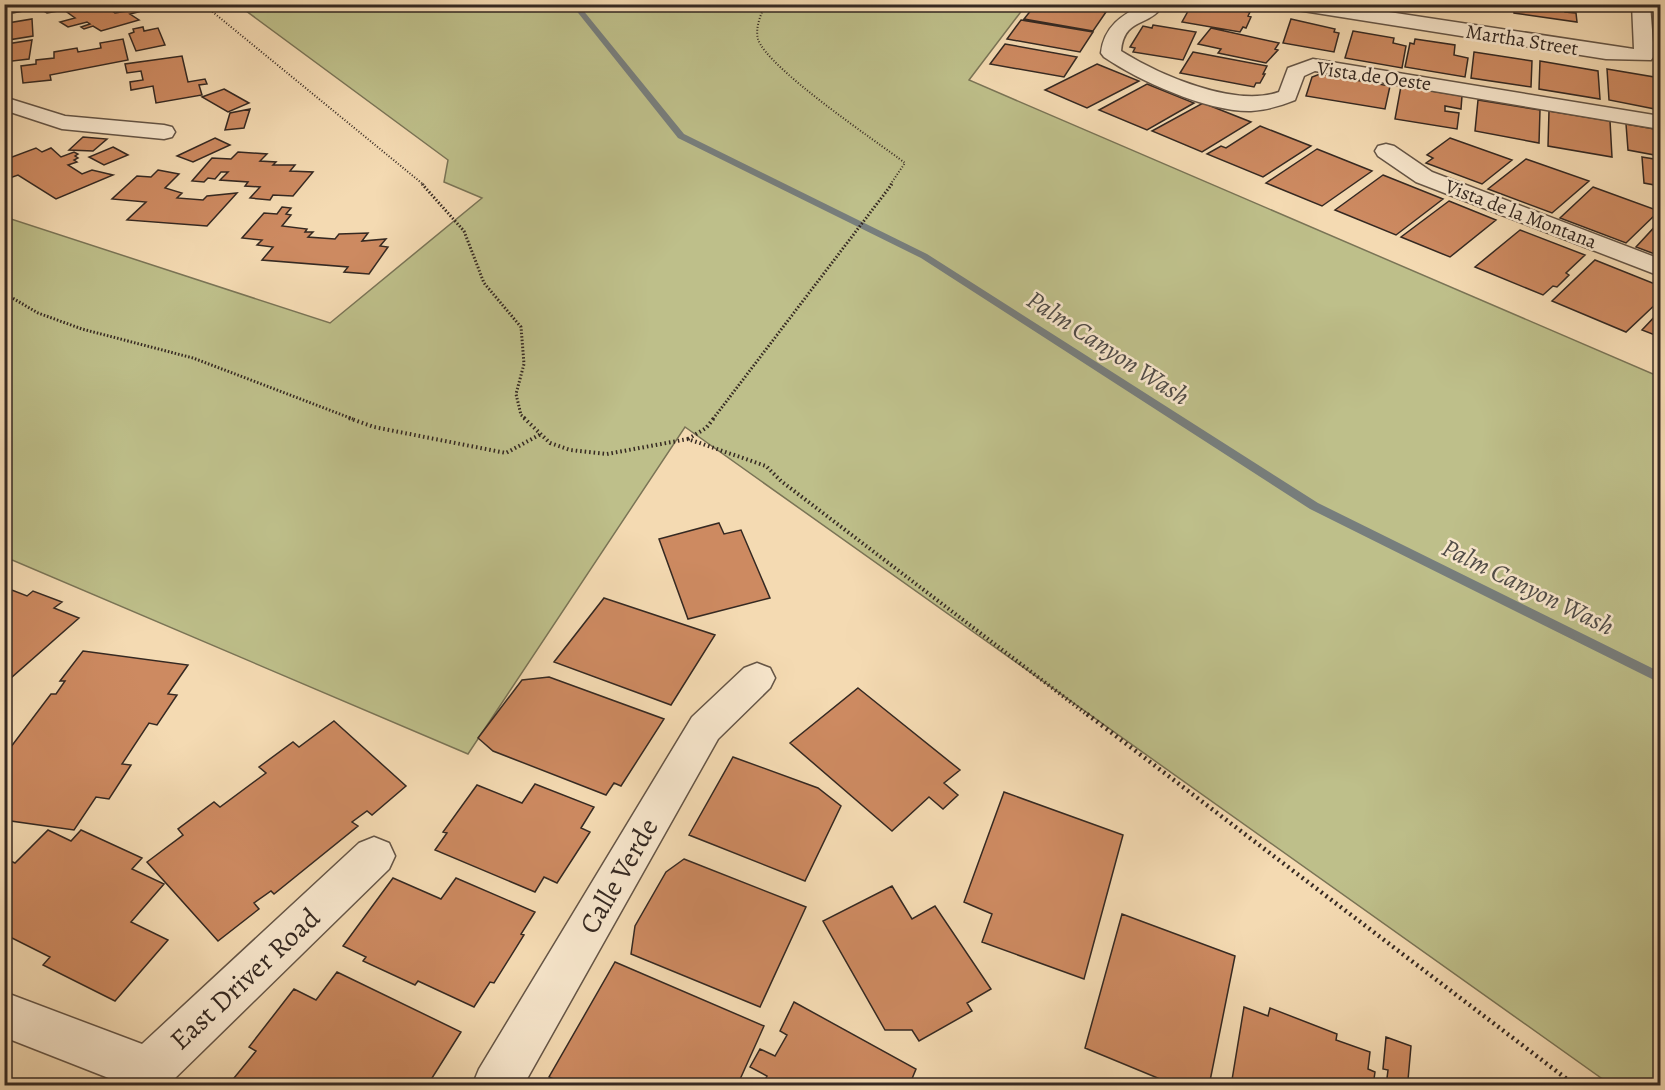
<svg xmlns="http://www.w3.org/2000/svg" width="1665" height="1090" viewBox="0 0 1665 1090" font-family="Alegreya,serif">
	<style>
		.green { fill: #bebf8a; stroke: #7a7456; stroke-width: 1.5 }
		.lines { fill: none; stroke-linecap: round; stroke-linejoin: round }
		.stream { fill: #777e7d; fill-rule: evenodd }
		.building { fill: #cd8a61; stroke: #352922; stroke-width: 1.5 }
		.minor-casing { stroke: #655546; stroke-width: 3 }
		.path-far3 { stroke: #352922; stroke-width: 2; stroke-dasharray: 1 2; stroke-linecap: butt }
		.path-far2 { stroke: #352922; stroke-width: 3; stroke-dasharray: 1.5 2; stroke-linecap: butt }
		.path-far1 { stroke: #352922; stroke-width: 4; stroke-dasharray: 1.5 3; stroke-linecap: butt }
		.path { stroke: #352922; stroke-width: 4.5; stroke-dasharray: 2 4; stroke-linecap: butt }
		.minor { fill: #f8e7cd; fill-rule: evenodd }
		.labels { text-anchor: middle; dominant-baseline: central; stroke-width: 5; stroke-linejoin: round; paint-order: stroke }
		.far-street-label { font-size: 20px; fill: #352922; stroke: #f8e7cd }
		.water-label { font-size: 26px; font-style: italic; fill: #504c48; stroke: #f8e7cd }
		.near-street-label { font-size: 28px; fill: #352922; stroke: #f8e7cd }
	</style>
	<rect width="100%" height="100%" fill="#f4dab2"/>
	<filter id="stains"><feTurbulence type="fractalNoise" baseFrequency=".00333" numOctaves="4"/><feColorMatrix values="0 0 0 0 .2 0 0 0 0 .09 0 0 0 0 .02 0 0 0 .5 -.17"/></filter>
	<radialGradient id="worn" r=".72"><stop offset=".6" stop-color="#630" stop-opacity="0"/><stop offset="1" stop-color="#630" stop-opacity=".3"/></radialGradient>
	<!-- green -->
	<path class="green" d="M238 5H1026L969 80 1660 377V1085H1611L685 427 468 754 5 557V217L330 323 482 198 444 182 448 160Z"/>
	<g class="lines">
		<!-- stream -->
		<path class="stream" d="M571 4H578L684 134 927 254 1318 503 1660 672V683L1310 509 921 258 678 138Z"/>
	</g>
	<!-- building -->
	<path class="building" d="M102 4 115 13 134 10 138 12 130 14 139 20 101 31 93 26 84 29 81 27 90 24 87 22 68 27 60 22 75 18 64 10 47 13 39 8 13 13 10 10 18 8 14 5 18 4Z
		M1046 4H1062L1106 12 1093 31 1024 19 1032 9 1041 10Z
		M1192 4 1250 12 1248 16 1251 17 1246 28 1243 27 1240 32 1182 22Z
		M1514 4H1565V12L1576 13 1577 22 1514 13Z
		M32 19 33 36 8 40V23Z
		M1291 19 1335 29 1334 32 1339 33 1334 52 1283 43Z
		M1021 20 1093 32 1080 52 1007 39Z
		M1153 25 1196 32 1183 60 1133 52 1135 48 1130 47 1143 26 1152 28Z
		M143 27 144 31 158 28 165 45 136 51 129 34 134 32 133 29Z
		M1211 28 1279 43 1275 49 1278 50 1266 63 1218 53 1221 49 1198 44Z
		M1353 31 1394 38 1393 43 1406 46 1402 68 1345 58Z
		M123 39 128 60 50 75 51 80 23 83 21 66 36 64V60L54 58V52L77 48 78 52 101 48 100 43Z
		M1415 39 1455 45 1454 55 1468 58 1465 77 1405 67 1410 43 1414 44Z
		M32 40 29 59 4 62 7 44Z
		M1005 44 1077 57 1064 77 990 64Z
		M1193 52 1267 66 1263 74H1265L1260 83H1256L1254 87 1180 73Z
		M1474 52 1532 61 1531 87 1471 78Z
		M182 56 188 82 205 79 207 84 199 85 202 95 156 103 153 86 131 90 130 82 143 80 141 71 127 73 125 64Z
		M1540 61 1598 71 1600 99 1539 89Z
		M1097 64 1139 81 1087 108 1045 90Z
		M1607 69 1660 78V110L1609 100Z
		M1320 74 1390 86 1385 109 1306 96 1312 77Z
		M1147 84 1194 103 1147 130 1099 110Z
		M1401 86 1462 96 1461 109 1445 106V111L1459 113 1457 129 1395 119Z
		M224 89 249 103 228 112 202 97Z
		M1478 100 1540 110 1539 143 1475 131Z
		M1203 103 1251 122 1202 152 1152 131Z
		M250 109 244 128 225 130 230 113Z
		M1549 111 1610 121 1612 157 1548 146Z
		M1626 124 1660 130V156L1628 150Z
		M1260 126 1311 146 1263 177 1207 154 1221 146 1226 148Z
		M83 137 107 139 93 151 69 150Z
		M215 138 230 145 193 162 177 156Z
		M1450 138 1512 160 1482 184 1426 163 1433 158 1427 155Z
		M113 147 128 155 104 165 89 157Z
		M36 148 42 152 51 148 61 157 74 152 78 154 75 156 78 158 74 160 77 162 68 165 82 174 92 170 113 175 56 199 18 175 4 180V160Z
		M1317 149 1372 171 1322 206 1266 183Z
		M238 152 267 154 260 161 276 162 273 165H295L290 171 313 172 293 196 273 195 270 200 250 198 260 187 245 186 248 182 220 180 228 172H221L215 179 208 178 204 182 192 181 212 158 231 159Z
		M1642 157 1660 160V186L1644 183Z
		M1526 159 1589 181 1552 213 1488 189Z
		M158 170 179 174 165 188 182 193 177 198 203 200 207 196 237 193 207 226 127 220 146 202 112 199 137 176 151 177Z
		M1383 175 1443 199 1396 235 1335 210Z
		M1593 187 1659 211 1626 243 1560 218Z
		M1449 201 1496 220 1450 257 1401 237Z
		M282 207 291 208 286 214 291 215 282 226 307 229 305 232H313L308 237 335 239 339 234 368 233 362 241 386 239 380 246 388 247 369 274 344 272 348 267 262 260 273 247 257 245 262 240 242 238 264 213 277 214Z
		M1660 221V256L1636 247Z
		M1520 230 1585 255 1566 273 1569 275 1557 287 1553 286 1543 295 1475 267Z
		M1595 260 1660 286V300L1626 332 1552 301Z
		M1660 311V337L1642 330Z
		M719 523 724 534 741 530 770 598 688 619 659 539Z
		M4 587 27 596 33 591 62 602 54 608 79 618 4 684Z
		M604 598 715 635 671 705 554 662Z
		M83 651 188 665 168 694 177 695 157 725 149 723 122 764 131 765 109 799 96 797 74 830 4 820V771L8 765H4V756L51 694H56L65 681H60Z
		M549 677 664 719 621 786 614 783 606 795 493 751 478 738 522 680Z
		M858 688 960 770 944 783 958 795 943 809 929 797 892 831 790 743Z
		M334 721 406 786 372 815 367 811 352 822 358 826 274 894 271 891 254 903 259 909 218 941 147 862 183 835 178 829 214 802 220 807 266 773 259 767 293 742 299 747Z
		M733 757 818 788 841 806 805 881 689 835Z
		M535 784 594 807 581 828 590 832 557 883 544 877 535 892 435 850 447 833 443 832 477 785 522 803Z
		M1004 792 1123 835 1084 979 982 942 992 914 964 902Z
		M48 830 71 841 81 830 142 858 132 869 164 884 131 922 168 940 115 1001 43 965 50 957 4 934V858L15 863Z
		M684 859 806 907 760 1007 631 954 635 926 666 872Z
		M393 878 441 899 456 878 535 912 521 934 524 935 494 983 490 982 474 1007 418 981 415 985 363 961 366 957 343 946Z
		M892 886 912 919 935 906 991 989 967 1003 972 1011 919 1041 912 1030H885L823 921Z
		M1122 914 1235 956 1209 1086H1177L1085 1048Z
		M615 962 764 1026 737 1086H568L549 1077Z
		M337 972 461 1032 427 1086H249L234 1078 256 1051 249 1047 294 989 316 1000Z
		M794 1002 916 1069 909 1086H762L767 1076 750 1067 760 1049 775 1056 787 1035 780 1031Z
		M1244 1007 1268 1016 1270 1008 1337 1034 1336 1040 1370 1052 1368 1069 1375 1072 1373 1086H1231Z
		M1386 1037 1411 1046 1408 1080 1422 1086H1386L1388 1070 1383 1069Z"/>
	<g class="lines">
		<defs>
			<path id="minor" d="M1144 4H1159L1161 8C1147 27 1124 18 1121 51 1159 75 1235 108 1279 92L1288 68 1313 59 1660 116V129L1315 71 1304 76 1295 100C1280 106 1267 110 1251 111 1208 112 1139 81 1104 57L1101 53C1104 26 1122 15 1144 4Z
				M1288 4H1336L1634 49 1632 4H1650L1654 56 1651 60 1606 59 1297 10Z
				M4 97 65 116 164 125 172 127 175 132 172 137 164 139 62 129 4 110Z
				M1386 144 1394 146 1432 172 1660 259V276L1416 182 1378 156 1375 151 1378 146Z
				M757 663 770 668 775 678 770 688 718 739 523 1086H472L479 1069 692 717 744 668Z
				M374 837 389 843 395 856 389 869 167 1086H129L4 1037V992L142 1044 359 843Z"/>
		</defs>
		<!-- minor casing -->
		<use href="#minor" class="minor-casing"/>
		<!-- path-far3 -->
		<path class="path-far3" d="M203 4 424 185
			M765 4C761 15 755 27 758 39 767 68 876 141 905 163L890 185"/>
		<!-- path-far2 -->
		<path class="path-far2" d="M422 184 464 231 484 283 521 327 524 364 516 394 521 415 526 419
			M4 293 38 313 82 329 193 358 353 419
			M713 419 892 184"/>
		<!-- path-far1 -->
		<path class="path-far1" d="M349 418 374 427 506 453 541 434
			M524 418 550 443 570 450 607 454 688 439 766 466 781 481 1089 716
			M688 439 706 428 714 418"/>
		<!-- path -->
		<path class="path" d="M1087 714 1576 1086"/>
		<!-- minor -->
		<use href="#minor" class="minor"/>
	</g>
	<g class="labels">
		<!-- far-street labels -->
		<g class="far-street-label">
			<text transform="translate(1522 40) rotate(9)">Martha Street</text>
			<text transform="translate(1374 76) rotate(8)">Vista de Oeste</text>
			<text transform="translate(1521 214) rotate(21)">Vista de la Montana</text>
		</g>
		<!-- water labels -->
		<g class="water-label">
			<text transform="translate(1108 348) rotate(33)">Palm Canyon Wash</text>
			<text transform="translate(1528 587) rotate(26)">Palm Canyon Wash</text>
		</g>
		<!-- near-street labels -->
		<g class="near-street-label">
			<text transform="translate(619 876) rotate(-60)">Calle Verde</text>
			<text transform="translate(245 979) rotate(-43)">East Driver Road</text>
		</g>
	</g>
	<!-- margin -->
	<rect width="1665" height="1090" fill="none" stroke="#f4dab2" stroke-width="24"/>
	<rect x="6" y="6" width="1653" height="1078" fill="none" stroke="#352922" stroke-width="3"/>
	<rect x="12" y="12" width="1641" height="1066" fill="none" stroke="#352922" stroke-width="1.5"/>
	<rect width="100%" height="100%" filter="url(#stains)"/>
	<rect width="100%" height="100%" fill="url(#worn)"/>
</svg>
